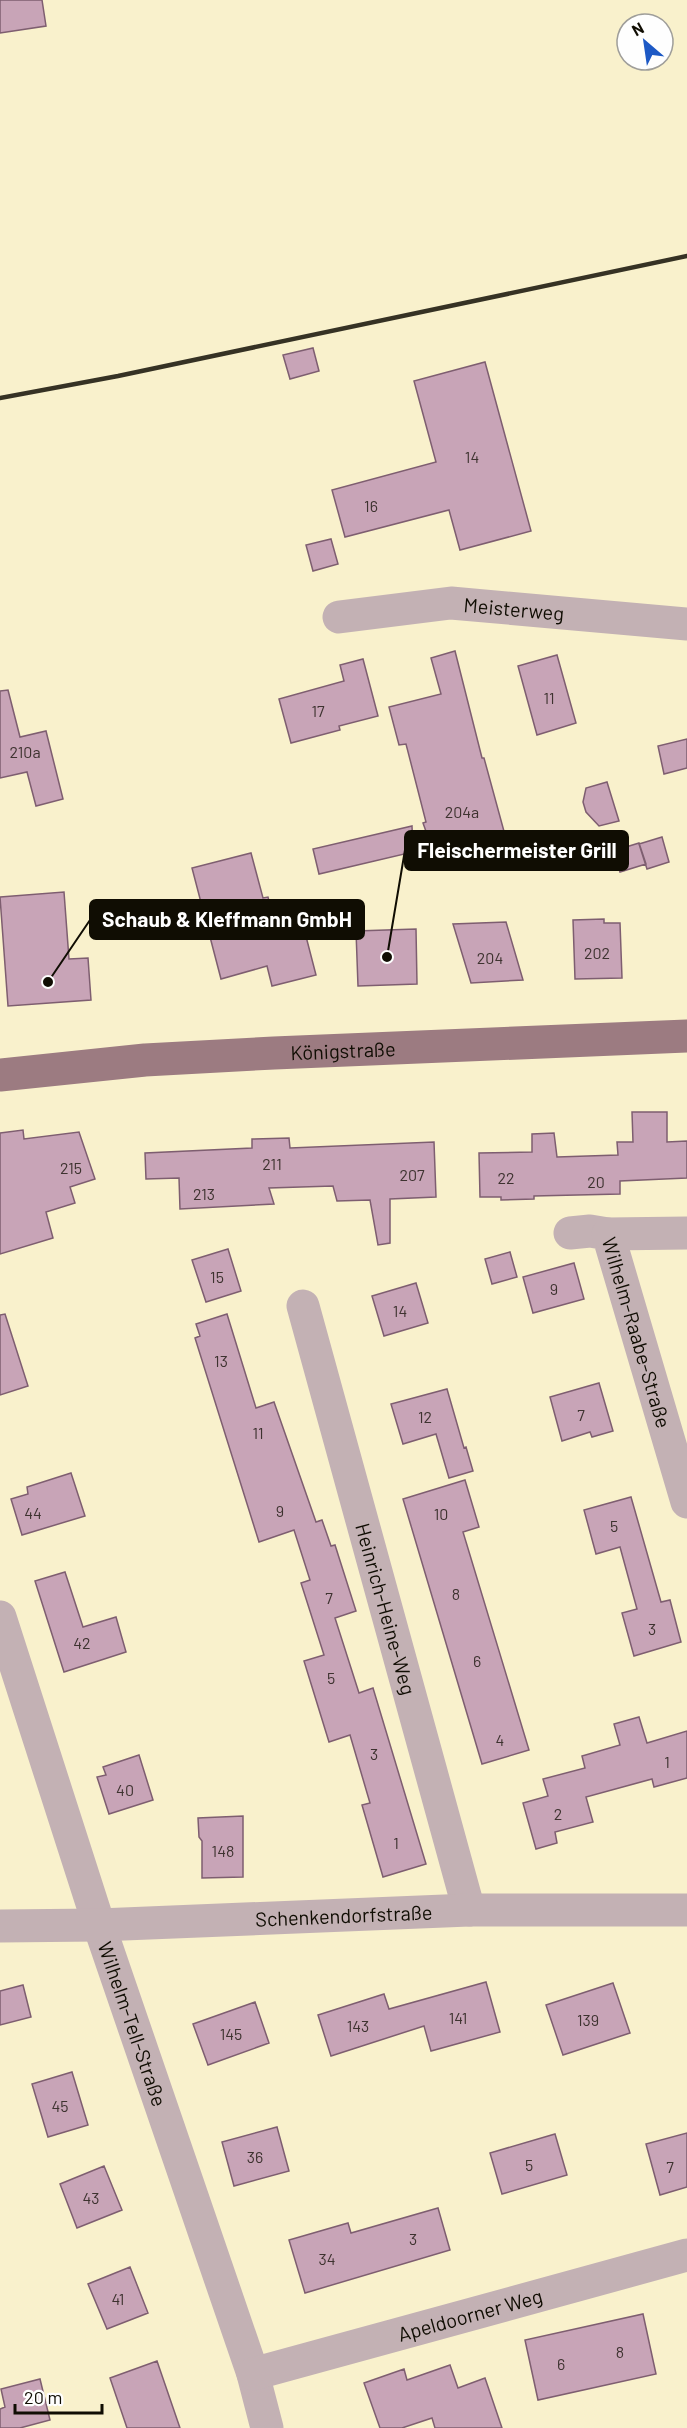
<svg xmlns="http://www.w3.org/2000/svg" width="687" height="2428" viewBox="0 0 687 2428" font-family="Barlow,sans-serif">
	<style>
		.building { fill: #c8a4b7; stroke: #7e5e70; stroke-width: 1.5 }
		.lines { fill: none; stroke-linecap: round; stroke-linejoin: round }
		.minor { stroke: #c3b1b4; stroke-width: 33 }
		.major { stroke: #9c7b81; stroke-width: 33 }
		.rail { stroke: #363224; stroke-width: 4.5 }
		.labels { text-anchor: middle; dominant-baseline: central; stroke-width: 4.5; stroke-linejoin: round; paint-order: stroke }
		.number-label { font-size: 16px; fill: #3e3330 }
		.street-label { font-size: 20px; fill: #100d03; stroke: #fefefe }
		.leader { fill: none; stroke: #100d03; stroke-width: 2 }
		.callout-dot { fill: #100d03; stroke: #fefefe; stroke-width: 2 }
		.callout { fill: #100d03; stroke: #100d03; stroke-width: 2 }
		.callout-label { font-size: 21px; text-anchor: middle; font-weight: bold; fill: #fff }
	</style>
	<rect width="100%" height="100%" fill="#f9f1cc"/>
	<!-- building -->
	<path class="building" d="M0 0H42L46 26 0 33Z
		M313 348 319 371 290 379 283 355Z
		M485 362 531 531 460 550 449 510 345 537 332 490 436 462 414 381Z
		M331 539 338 564 313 571 306 545Z
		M455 651 482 758H484L508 846 438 865 423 823 426 822 406 744 399 745 389 707 441 694 431 658Z
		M557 655 576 723 537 735 518 666Z
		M363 659 378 716 339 726 340 730 291 743 279 699 344 681 340 665Z
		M8 690 20 737 46 731 63 799 36 806 27 772 0 778V691Z
		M687 739V768L664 774 658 746Z
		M607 782 619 821 599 826 586 812 583 802 586 788Z
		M412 826 413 852 319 874 313 849Z
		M662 837 669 862 647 869 639 844Z
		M639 843 646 864 620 872 613 851Z
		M251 853 263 898 268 897 276 928 302 921 316 975 272 986 267 966 221 979 192 868Z
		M64 892 69 959 88 958 91 1000 8 1006 0 897Z
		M604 919V923H620L622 978 575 979 573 920Z
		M506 922 523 980 471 983 453 924Z
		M416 929 417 984 358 986 356 931Z
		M632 1112H667V1142L687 1141V1178L620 1181V1194L534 1196V1199L501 1200V1197H480L479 1153 532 1152V1134L554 1133 557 1157 618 1155 617 1142H633Z
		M23 1130 24 1139 79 1132 95 1179 70 1187 75 1203 46 1212 53 1238 0 1254V1133Z
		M289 1138 290 1148 434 1142 436 1197 390 1199V1243L378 1245 370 1200 337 1201 333 1186 269 1188 274 1204 180 1209 179 1178 146 1179 145 1153 252 1148V1139Z
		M228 1249 241 1291 206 1302 192 1260Z
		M510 1252 517 1277 492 1284 485 1259Z
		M574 1263 584 1299 533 1313 523 1277Z
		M416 1283 428 1323 384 1336 372 1296Z
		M5 1314 28 1386 0 1395V1315Z
		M227 1314 256 1408 274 1402 316 1522 322 1520 331 1546 335 1545 356 1611 335 1618 359 1693 373 1688 426 1864 383 1877 362 1805 370 1803 350 1735 329 1742 304 1661 324 1655 301 1583 310 1580 294 1530 259 1542 195 1338 200 1336 196 1324Z
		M599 1383 613 1431 592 1437 590 1432 562 1441 550 1397Z
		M447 1389 464 1448 466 1447 473 1471 449 1478 436 1434 403 1444 391 1404Z
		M71 1473 85 1516 22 1535 11 1499 28 1494 27 1487Z
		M465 1480 479 1527 463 1532 529 1750 482 1764 403 1499Z
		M631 1497 661 1602 670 1600 681 1642 634 1656 622 1613 637 1609 620 1547 596 1554 584 1510Z
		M65 1572 83 1627 116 1617 126 1652 64 1672 35 1581Z
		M639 1717 647 1743 687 1731V1778L654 1787 652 1779 586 1797 593 1822 555 1832 557 1843 536 1849 523 1803 548 1796 543 1779 585 1768 582 1756 620 1745 614 1724Z
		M139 1755 153 1800 109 1814 97 1777 106 1775 103 1767Z
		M243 1816V1877L202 1878V1841L199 1837 198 1818Z
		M486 1982 500 2032 431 2051 424 2026 331 2056 318 2015 384 1994 389 2009Z
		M613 1983 630 2033 563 2055 546 2005Z
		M23 1985 31 2017 0 2025V1991Z
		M255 2002 269 2043 208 2065 193 2024Z
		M72 2072 88 2125 48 2137 32 2084Z
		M277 2127 289 2171 234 2186 222 2142Z
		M687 2133V2187L660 2195 646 2144Z
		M555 2134 567 2175 502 2194 490 2153Z
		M104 2166 122 2210 77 2228 60 2184Z
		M438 2208 450 2250 305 2293 289 2240 348 2223 351 2233Z
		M130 2267 148 2313 107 2329 88 2284Z
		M643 2314 656 2374 538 2400 525 2340Z
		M157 2361 180 2428H127L110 2378Z
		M450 2365 458 2388 485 2378 502 2428H435L432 2418 402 2428H380L364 2383 404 2369 407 2380Z
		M40 2379 50 2420 20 2428H0V2409L5 2407 1 2389Z"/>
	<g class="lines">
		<!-- minor -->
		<g class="minor">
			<path id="s1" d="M339 617 451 603 687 624"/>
			<path id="s2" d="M570 1233 590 1231 608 1234 687 1502"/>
			<path d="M608 1234 687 1233"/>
			<path id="s3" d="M303 1306 469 1910"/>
			<path id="s4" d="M0 1617 99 1925 253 2374 267 2428"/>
			<path id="s5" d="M0 1926 99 1925 469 1910H687"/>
			<path id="s6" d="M253 2374 687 2255"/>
		</g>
		<!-- major -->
		<path class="major" id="s7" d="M0 1075 145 1060 274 1053 687 1036"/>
		<!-- rail -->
		<path class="rail" d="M0 398 118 376 687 256"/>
	</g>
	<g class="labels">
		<!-- number labels -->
		<g class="number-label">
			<text x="472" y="456">14</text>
			<text x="371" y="505">16</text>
			<text x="549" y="697">11</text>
			<text x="318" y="710">17</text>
			<text x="25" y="751">210a</text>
			<text x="462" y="811">204a</text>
			<text x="597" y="952">202</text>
			<text x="490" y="957">204</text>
			<text x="272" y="1163">211</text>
			<text x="71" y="1167">215</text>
			<text x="412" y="1174">207</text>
			<text x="506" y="1177">22</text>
			<text x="596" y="1181">20</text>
			<text x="204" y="1193">213</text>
			<text x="217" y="1276">15</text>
			<text x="554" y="1288">9</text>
			<text x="400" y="1310">14</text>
			<text x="221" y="1360">13</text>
			<text x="581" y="1414">7</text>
			<text x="425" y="1416">12</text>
			<text x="258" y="1432">11</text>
			<text x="280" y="1510">9</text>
			<text x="33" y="1512">44</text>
			<text x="441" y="1513">10</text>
			<text x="614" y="1525">5</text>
			<text x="456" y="1593">8</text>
			<text x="329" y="1597">7</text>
			<text x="652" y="1628">3</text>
			<text x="82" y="1642">42</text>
			<text x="477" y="1660">6</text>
			<text x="331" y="1677">5</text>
			<text x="500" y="1739">4</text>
			<text x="374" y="1753">3</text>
			<text x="667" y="1761">1</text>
			<text x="125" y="1789">40</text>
			<text x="558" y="1813">2</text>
			<text x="396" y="1842">1</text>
			<text x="223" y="1850">148</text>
			<text x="458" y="2017">141</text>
			<text x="588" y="2019">139</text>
			<text x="358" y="2025">143</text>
			<text x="231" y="2033">145</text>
			<text x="60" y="2105">45</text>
			<text x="255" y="2156">36</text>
			<text x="529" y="2164">5</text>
			<text x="670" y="2166">7</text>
			<text x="91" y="2197">43</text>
			<text x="413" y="2238">3</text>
			<text x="327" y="2258">34</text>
			<text x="118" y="2298">41</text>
			<text x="620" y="2351">8</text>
			<text x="561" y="2363">6</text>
		</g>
		<!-- street labels -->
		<g class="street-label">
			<text stroke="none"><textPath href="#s1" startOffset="176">Meisterweg</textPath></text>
			<text stroke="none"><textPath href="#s7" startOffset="344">Königstraße</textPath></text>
			<text stroke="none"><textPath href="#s2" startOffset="141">Wilhelm-Raabe-Straße</textPath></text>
			<text stroke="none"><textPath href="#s3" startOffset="314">Heinrich-Heine-Weg</textPath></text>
			<text stroke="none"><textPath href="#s5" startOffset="344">Schenkendorfstraße</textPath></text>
			<text stroke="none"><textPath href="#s4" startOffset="428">Wilhelm-Tell-Straße</textPath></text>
			<text stroke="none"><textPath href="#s6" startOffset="225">Apeldoorner Weg</textPath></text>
		</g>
	</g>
	<!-- callouts -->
	<path class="leader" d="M387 957L405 850M48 982L90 920"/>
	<g class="callout-dot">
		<circle cx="387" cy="957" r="6"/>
		<circle cx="48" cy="982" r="6"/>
	</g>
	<g class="callout">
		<rect x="405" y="831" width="223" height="39" rx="6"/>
		<rect x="90" y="900" width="274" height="39" rx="6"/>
	</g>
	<g class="callout-label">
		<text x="517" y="858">Fleischermeister Grill</text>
		<text x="227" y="927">Schaub &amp; Kleffmann GmbH</text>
	</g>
	<!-- north arrow -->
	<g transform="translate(645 42) rotate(331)"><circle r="28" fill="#fefefe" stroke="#9f9e9a" stroke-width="1.5"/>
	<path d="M0-4.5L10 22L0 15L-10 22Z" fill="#1d59c5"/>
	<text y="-9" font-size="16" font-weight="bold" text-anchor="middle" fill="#100d03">N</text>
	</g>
	<!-- scale -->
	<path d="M15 2404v9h87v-9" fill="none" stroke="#100d03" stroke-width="3"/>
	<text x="24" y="2404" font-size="18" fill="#100d03" stroke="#fefefe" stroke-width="4.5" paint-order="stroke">20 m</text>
</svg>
